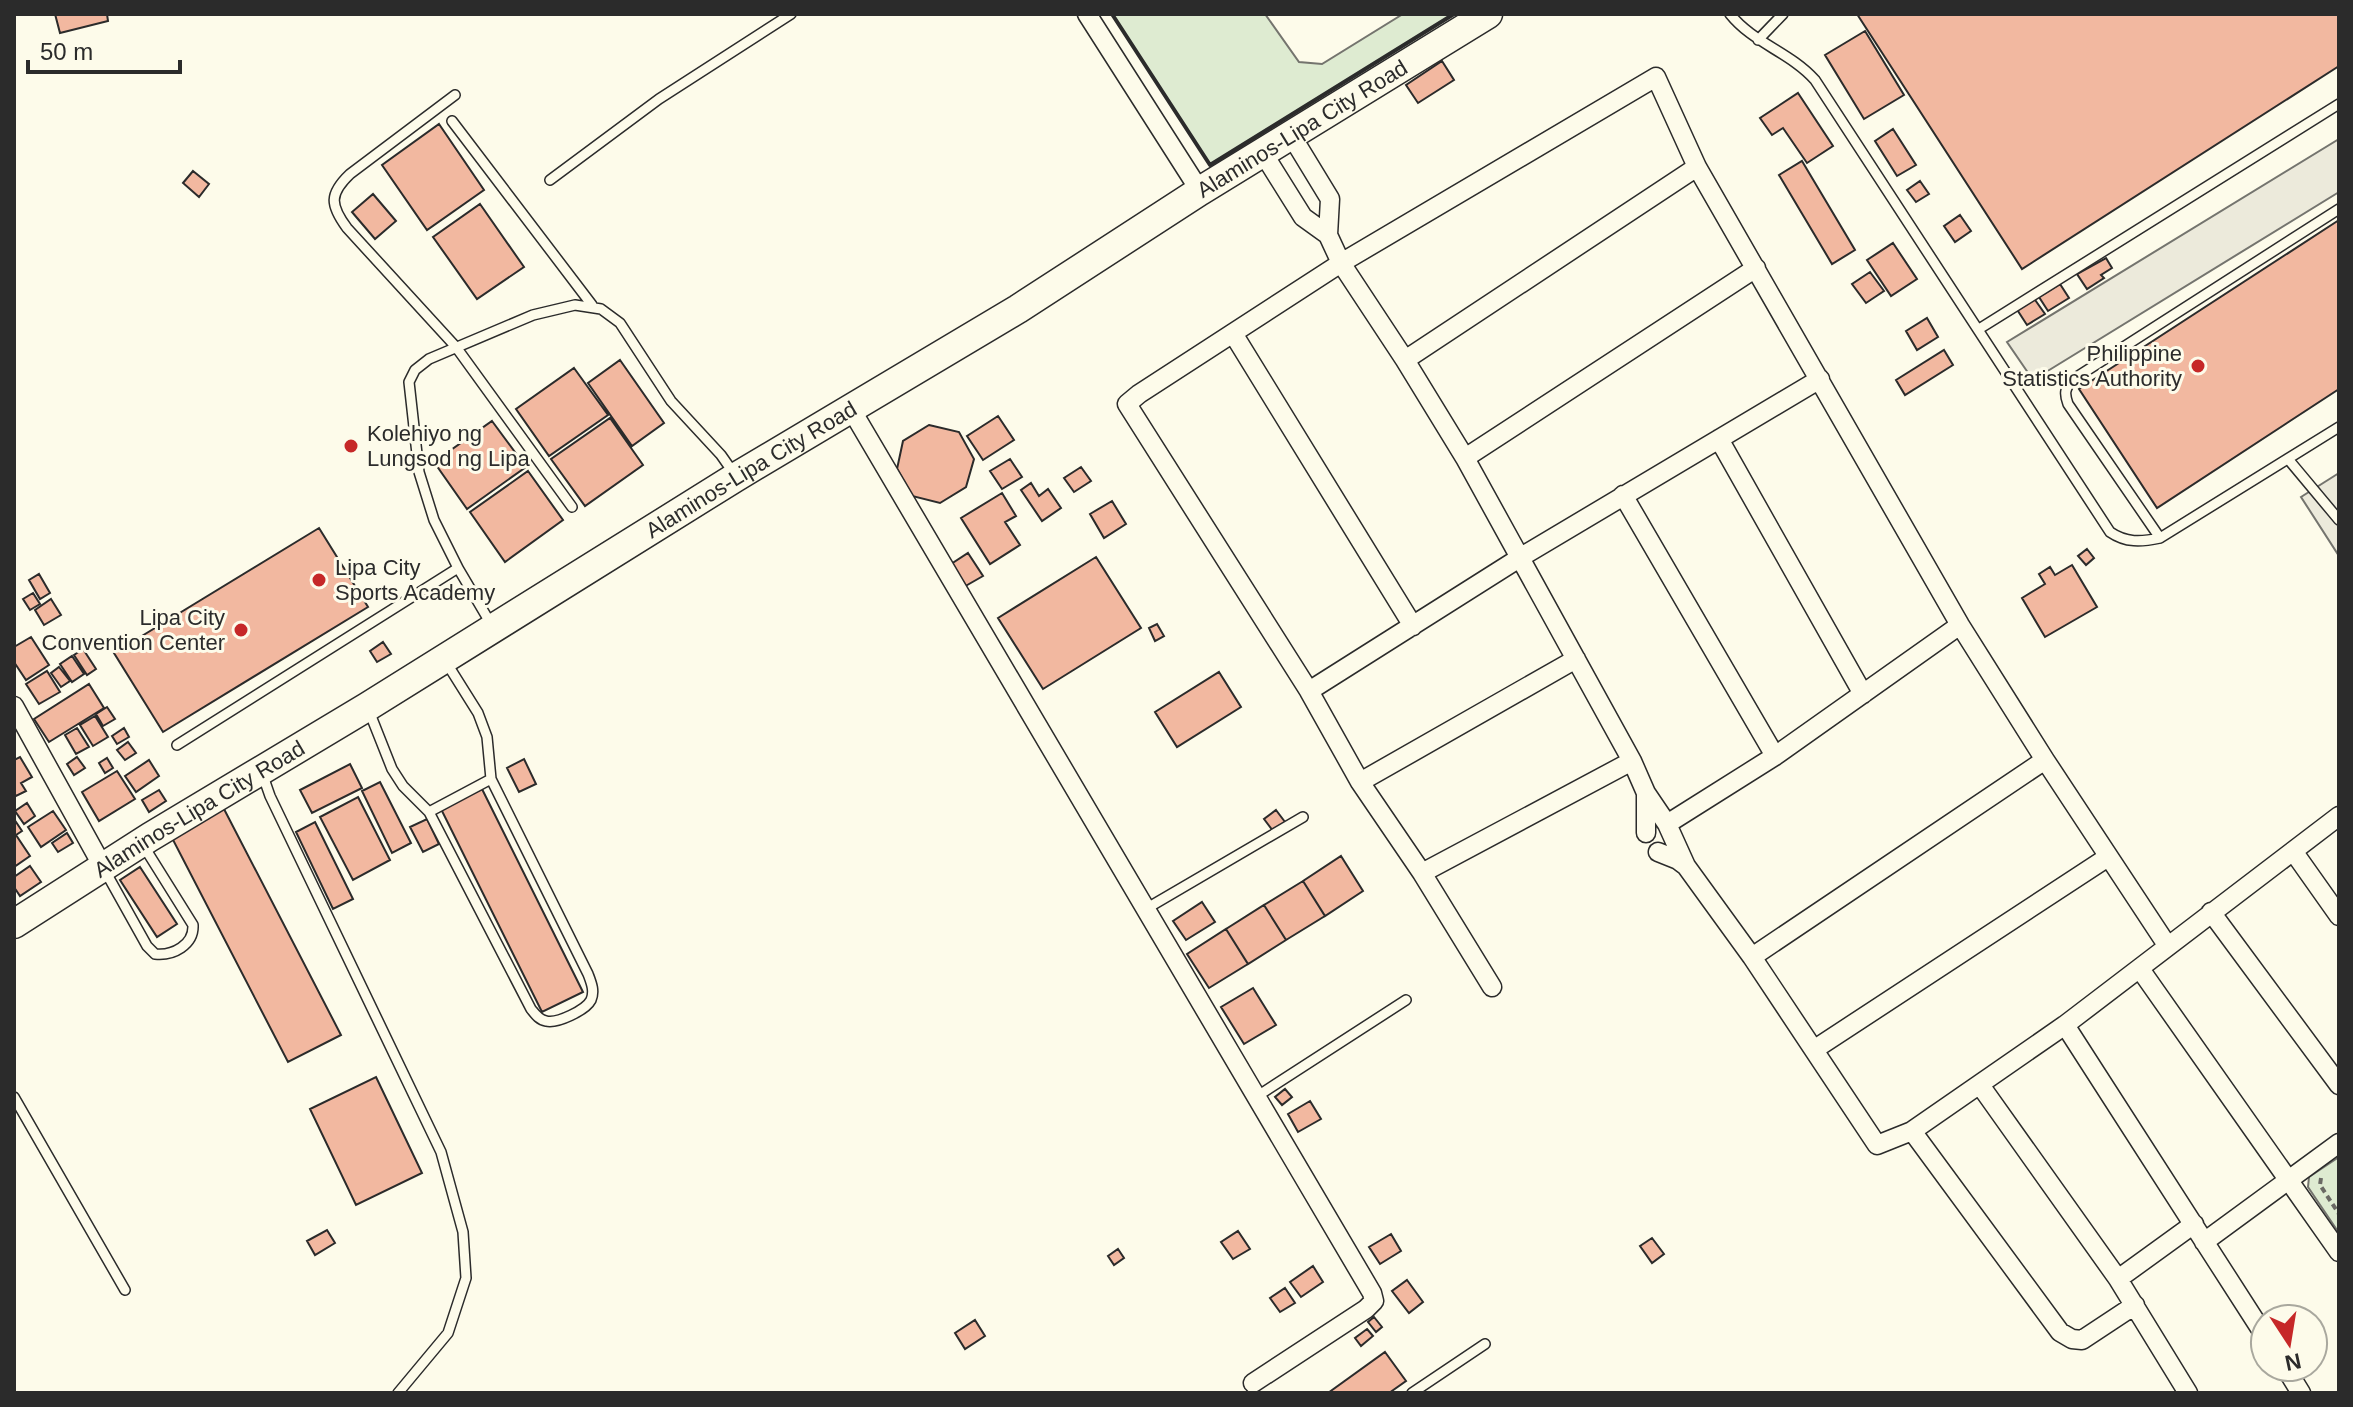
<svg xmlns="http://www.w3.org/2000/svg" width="2353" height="1407" viewBox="0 0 2353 1407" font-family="Helvetica,sans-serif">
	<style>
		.green { fill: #deebd1; stroke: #74746e; stroke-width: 2 }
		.parking { fill: #eceadb; stroke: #74746e; stroke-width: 2 }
		.building { fill: #f2b8a0; stroke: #2b2b2b; stroke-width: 2 }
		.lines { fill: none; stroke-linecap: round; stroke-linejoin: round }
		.service-casing { stroke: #2b2b2b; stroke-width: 12 }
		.minor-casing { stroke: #2b2b2b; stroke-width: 21 }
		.primary-casing { stroke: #2b2b2b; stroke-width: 31 }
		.path { stroke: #6a6964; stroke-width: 4; stroke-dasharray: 6 4; stroke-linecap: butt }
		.service { stroke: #fdfbea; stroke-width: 9 }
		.minor { stroke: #fdfbea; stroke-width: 18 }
		.primary { stroke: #fdfbea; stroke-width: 28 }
		.wall { stroke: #2b2b2b; stroke-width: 4 }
		.poi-dot { fill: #c62828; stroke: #fdfbea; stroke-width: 3 }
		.labels { text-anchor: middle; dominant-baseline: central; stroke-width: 6; stroke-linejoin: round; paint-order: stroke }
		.street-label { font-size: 22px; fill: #2b2b2b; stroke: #fdfbea }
		.poi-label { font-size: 22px; fill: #2b2b2b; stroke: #fdfbea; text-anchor: end }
	</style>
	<rect width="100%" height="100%" fill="#fdfbea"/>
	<!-- green -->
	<path class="green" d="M1112 14H1265L1299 62 1322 64 1403 14H1454L1210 165Z
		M2339 1157V1233L2308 1187 2309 1177Z"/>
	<!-- parking -->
	<path class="parking" d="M2339 139V192L2033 380 2007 342Z
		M2339 473V556L2301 497Z"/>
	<!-- building -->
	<path class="building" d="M55 14H107L108 21 60 33Z
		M1857 14H2339V66L2022 269Z
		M1865 31 1904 95 1864 119 1825 55Z
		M1442 61 1454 80 1418 103 1406 85Z
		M1798 93 1833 146 1807 163 1783 128 1772 135 1760 118Z
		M439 124 484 190 427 230 382 165Z
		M1893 129 1916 165 1897 176 1875 141Z
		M1802 161 1855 250 1832 264 1779 175Z
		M193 171 209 184 199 197 183 183Z
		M1920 181 1929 194 1916 202 1907 190Z
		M373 194 396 221 375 239 352 212Z
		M480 204 524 267 477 299 433 237Z
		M1960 215 1971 231 1955 242 1944 226Z
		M2339 220V389L2157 508 2079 389Z
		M1893 243 1917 279 1891 296 1867 260Z
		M2106 258 2112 268 2101 275 2104 278 2087 289 2077 274Z
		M1870 272 1884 291 1866 303 1852 284Z
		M2060 284 2069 298 2048 311 2039 297Z
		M2033 297 2045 314 2027 325 2016 308Z
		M1927 318 1938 337 1917 350 1906 331Z
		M1944 350 1953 365 1905 395 1896 380Z
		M620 360 664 423 632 446 588 383Z
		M574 368 608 415 549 456 516 409Z
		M998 416 1014 440 983 460 967 436Z
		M610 418 643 465 585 506 551 459Z
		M492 421 526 467 467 509 434 462Z
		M929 425 959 432 974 459 966 487 940 503 912 496 897 469 903 441Z
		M1010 459 1022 477 1002 489 990 471Z
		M1081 467 1091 481 1074 492 1064 478Z
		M528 471 563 520 505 562 470 512Z
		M1031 483 1039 496 1048 489 1061 508 1042 521 1021 490Z
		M1002 493 1016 516 1005 522 1020 545 990 564 961 518Z
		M1112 501 1126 524 1104 538 1090 514Z
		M319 528 368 607 163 732 114 653Z
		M2087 549 2094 558 2086 565 2078 556Z
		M968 553 983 576 962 588 948 566Z
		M1096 557 1141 628 1043 689 998 618Z
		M2072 565 2097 607 2045 637 2022 598 2045 584 2039 574 2050 567 2055 575Z
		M39 574 50 593 40 599 29 580Z
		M33 593 40 604 30 610 23 599Z
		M51 599 61 615 44 625 35 610Z
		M1157 624 1164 636 1155 641 1149 628Z
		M31 637 49 665 26 680 14 662V647Z
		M383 642 391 654 377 662 370 651Z
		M83 649 96 669 87 675 74 655Z
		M72 656 84 674 72 682 60 664Z
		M59 667 70 681 61 687 51 673Z
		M47 671 60 692 39 704 26 684Z
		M1219 672 1241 707 1177 747 1155 712Z
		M89 684 104 708 49 742 34 719Z
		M107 707 115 719 103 726 96 714Z
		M95 716 108 737 93 746 80 725Z
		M77 728 89 747 76 754 65 735Z
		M124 728 129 737 117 744 112 736Z
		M128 742 136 753 125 760 117 750Z
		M20 757 32 777 21 783 26 791 16 796 14 793V760Z
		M77 757 85 768 74 775 67 764Z
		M107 758 113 768 105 773 99 763Z
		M524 759 536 784 519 792 507 768Z
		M149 760 159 776 136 792 125 776Z
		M350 764 362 788 312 813 300 790Z
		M117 771 135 799 99 821 82 792Z
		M380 782 411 843 392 853 362 791Z
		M482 789 583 992 542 1012 441 809Z
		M159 790 166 801 149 812 142 800Z
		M358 797 390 860 353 880 320 817Z
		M27 803 35 816 24 824 15 811Z
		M224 809 341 1035 288 1062 171 836Z
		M1276 810 1285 822 1273 831 1264 819Z
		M53 811 66 830 41 847 28 827Z
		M14 819 22 831 16 835 30 856 14 867Z
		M427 819 439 844 423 852 410 827Z
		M315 822 353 899 333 909 296 832Z
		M67 833 73 843 58 852 52 843Z
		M1341 856 1363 891 1325 916 1303 881Z
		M30 866 41 882 20 896 14 887V877Z
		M140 867 177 924 157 937 120 880Z
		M1303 881 1325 916 1286 940 1264 905Z
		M1202 902 1215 922 1186 940 1173 921Z
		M1264 905 1286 940 1248 964 1226 929Z
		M1226 929 1248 964 1209 988 1187 954Z
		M1253 988 1276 1025 1244 1044 1221 1007Z
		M376 1077 422 1173 356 1205 310 1109Z
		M1285 1089 1292 1097 1282 1105 1275 1097Z
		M1310 1101 1321 1119 1298 1132 1288 1114Z
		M327 1230 335 1243 315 1255 307 1241Z
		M1238 1231 1250 1249 1233 1259 1221 1242Z
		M1391 1234 1401 1251 1380 1264 1369 1247Z
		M1652 1238 1664 1254 1652 1263 1640 1246Z
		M1118 1249 1124 1258 1114 1265 1108 1256Z
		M1313 1266 1323 1282 1301 1297 1290 1282Z
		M1407 1280 1423 1302 1409 1313 1392 1291Z
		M1285 1288 1295 1303 1280 1312 1270 1298Z
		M1374 1317 1382 1327 1376 1332 1368 1322Z
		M975 1320 985 1336 965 1349 955 1333Z
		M1367 1329 1373 1336 1361 1346 1355 1338Z
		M1385 1352 1406 1381 1389 1393H1328Z"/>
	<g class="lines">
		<defs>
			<path id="service" d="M1730 14C1753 43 1790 52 1815 80L2110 532C2126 543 2141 542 2160 538
				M1758 40 1783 14
				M455 95 350 174C329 194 330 205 347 228L456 347 572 507
				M452 121 592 305
				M550 180 659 99 791 14
				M2339 209 2072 380C2065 389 2064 393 2068 404L2160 538 2339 427
				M1979 329 2339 104
				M2288 459 2339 520
				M458 568 491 624
				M369 711 392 769 403 786 429 812 531 1009C535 1014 539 1020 546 1021 557 1024 586 1010 591 1000 595 991 591 982 588 974L491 779 487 737 478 713 446 662
				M177 745 458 568 434 520 419 472 409 382 415 370 429 359 533 315 575 305 601 309 620 323 671 401 721 455 735 475
				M262 773 270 796 441 1152 463 1232 466 1278 448 1333 398 1393
				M429 812 491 779
				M104 869 147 946 155 954C173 956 194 945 193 925L143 845
				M1144 910 1303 817
				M14 1097 125 1290
				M1256 1097 1406 1000
				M1412 1393 1485 1344"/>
			<path id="minor" d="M1087 14 1200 191
				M1291 135 1330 199 1328 235
				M1263 153 1303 217 1328 235 1341 263 1405 360 1465 458 1632 761 1646 793 1667 824 1686 866 1752 957 1877 1145 1912 1131 2065 1025 2339 816
				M1234 335 1413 626
				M1405 360 1697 167
				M851 409 1372 1293 1374 1301 1366 1309 1253 1383
				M1719 439 1863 694
				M1465 458 1756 268
				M1623 495 1775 756
				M1309 691 1521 557 1820 379
				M14 706 103 867
				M1360 782 1576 659
				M1646 793V833
				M1667 824 1775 756 1960 625
				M2293 851 2339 916
				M1658 852 1678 860 1686 866
				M1422 873 1632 761
				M2211 912 2339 1085
				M1752 957 2045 760
				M2140 969 2339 1252
				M1492 987 1422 873 1360 782 1309 691 1127 404 1139 394 1341 263 1656 77 1697 167 1960 625 2045 760 2167 945
				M2065 1025 2265 1336
				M1815 1049 2108 857
				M1980 1085 2118 1279 2188 1393
				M1912 1131 2060 1332 2072 1339 2082 1340 2135 1305
				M2204 1242 2339 1143
				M2118 1279 2194 1224
				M2285 1367 2301 1393"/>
			<g id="primary">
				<path id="s1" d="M14 924 150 837 367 707 736 477 1018 309 1200 191 1488 14"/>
			</g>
		</defs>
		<!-- service casing -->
		<use href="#service" class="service-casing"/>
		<!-- minor casing -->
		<use href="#minor" class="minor-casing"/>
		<!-- primary casing -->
		<use href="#primary" class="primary-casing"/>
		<!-- path -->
		<path class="path" d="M2321 1178 2320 1185 2339 1214"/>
		<!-- service -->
		<use href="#service" class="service"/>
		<!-- minor -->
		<use href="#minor" class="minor"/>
		<!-- primary -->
		<use href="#primary" class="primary"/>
		<!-- wall -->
		<path class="wall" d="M1112 14 1210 165 1454 14"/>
	</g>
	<!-- markers -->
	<g class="poi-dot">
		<circle cx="2198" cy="366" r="8"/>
		<circle cx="351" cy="446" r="8"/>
		<circle cx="319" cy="580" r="8"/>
		<circle cx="241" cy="630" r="8"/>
	</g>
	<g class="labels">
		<!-- street labels -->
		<g class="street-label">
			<text stroke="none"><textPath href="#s1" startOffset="1514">Alaminos-Lipa City Road</textPath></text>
			<text stroke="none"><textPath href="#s1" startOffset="866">Alaminos-Lipa City Road</textPath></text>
			<text stroke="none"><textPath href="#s1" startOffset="218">Alaminos-Lipa City Road</textPath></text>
		</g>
		<!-- poi labels -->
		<g class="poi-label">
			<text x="2182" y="353">Philippine<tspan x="2182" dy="25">Statistics Authority</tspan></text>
			<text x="367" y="433" text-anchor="start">Kolehiyo ng<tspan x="367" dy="25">Lungsod ng Lipa</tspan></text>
			<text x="335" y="567" text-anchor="start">Lipa City<tspan x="335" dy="25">Sports Academy</tspan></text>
			<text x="225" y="617">Lipa City<tspan x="225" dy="25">Convention Center</tspan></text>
		</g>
	</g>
	<!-- border -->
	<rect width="2353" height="1407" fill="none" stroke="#2b2b2b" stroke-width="32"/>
	<!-- north arrow -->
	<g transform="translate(2289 1343) rotate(168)"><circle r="38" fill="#fdfbea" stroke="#a9a89e" stroke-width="2"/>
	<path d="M0-6L14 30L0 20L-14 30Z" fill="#c62828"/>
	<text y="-12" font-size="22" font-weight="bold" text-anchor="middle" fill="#2b2b2b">N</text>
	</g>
	<!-- scale -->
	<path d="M28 60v12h152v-12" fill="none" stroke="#2b2b2b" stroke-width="4"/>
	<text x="40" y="60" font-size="24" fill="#2b2b2b" stroke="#fdfbea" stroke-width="6" paint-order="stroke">50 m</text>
</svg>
